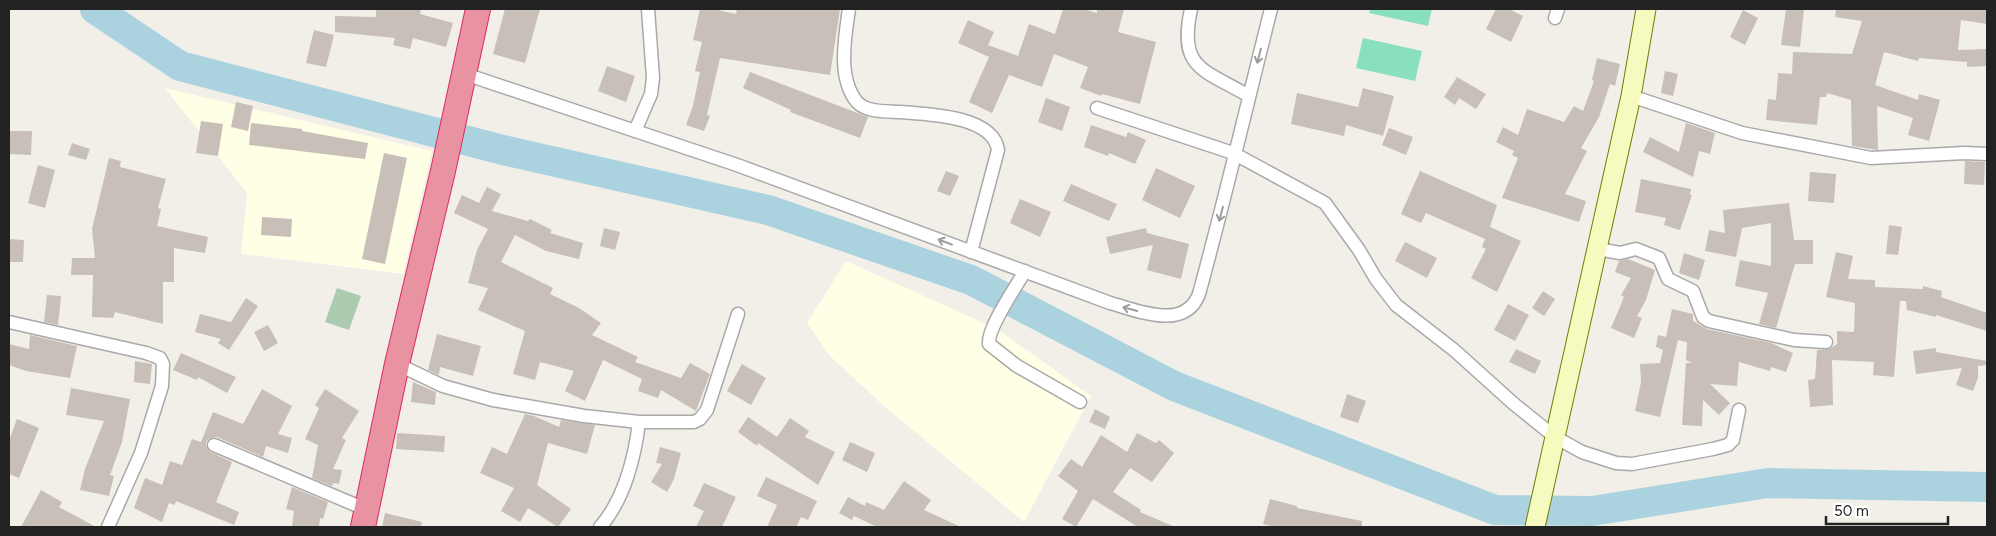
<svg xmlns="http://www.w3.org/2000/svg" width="1996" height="536" viewBox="0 0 1996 536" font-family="Figtree,sans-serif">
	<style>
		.education { fill: #ffffe5 }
		.cemetery { fill: #aacbaf }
		.pitch { fill: #88e0be }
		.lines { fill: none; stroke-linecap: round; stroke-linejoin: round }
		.river { stroke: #aad3df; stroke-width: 30 }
		.building { fill: #c7bfb8 }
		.street-casing { stroke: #a9a9a9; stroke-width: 15 }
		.secondary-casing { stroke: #707d05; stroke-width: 21 }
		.highway-casing { stroke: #dc2a67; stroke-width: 26 }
		.street { stroke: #fff; stroke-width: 12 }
		.secondary { stroke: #f7fabf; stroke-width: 19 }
		.highway { stroke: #e892a2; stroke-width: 24 }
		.oneway { stroke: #9c9c9c }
	</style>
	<rect width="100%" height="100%" fill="#f2efe9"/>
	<!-- education -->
	<path class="education" d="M165 88 432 151 403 274 241 254 247 193Z
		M846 261 997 329 1091 396 1024 522 885 407 830 356 807 323Z"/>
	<!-- cemetery -->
	<path class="cemetery" d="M337 288 361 296 349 330 325 322Z"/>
	<!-- pitch -->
	<path class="pitch" d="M1370 9H1432L1428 26 1369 13Z
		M1363 38 1422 51 1415 81 1356 68Z"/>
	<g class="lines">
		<!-- river -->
		<path class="river" d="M95 9 180 66 503 150 768 210 971 280 1174 386 1495 510 1592 511 1768 483 1987 487"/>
	</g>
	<!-- building -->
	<path class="building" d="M376 9H421L420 14 453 23 446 47 413 38 410 49 393 45 395 38 335 32V16L376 17Z
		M505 9H540L525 63 493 54Z
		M700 9H713L736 14 737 9H840L830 75 720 58 707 115 710 116 704 131 686 125 693 106 700 72 695 71 702 42 693 40Z
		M1063 9H1083L1097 13V9H1124L1118 32 1156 42 1140 104 1102 94 1101 96 1080 88 1088 67 1054 54 1042 87 1009 75 992 113 969 102 989 57 958 43 968 20 994 32 988 45 1018 56 1029 24 1055 34Z
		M1496 9H1509L1523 16 1511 42 1486 29Z
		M1786 9H1804L1800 47 1781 45Z
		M1836 9H1987V24L1961 20 1958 50 1987 49V66L1967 67V62L1919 58 1918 61 1884 52 1875 85 1918 100 1919 94 1940 100 1929 141 1908 135 1913 118 1877 106 1878 150 1852 146 1851 100 1827 93 1826 97H1820L1817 125 1766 120 1768 99 1776 100 1778 73 1792 74 1793 52 1852 54 1862 21 1835 17Z
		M1743 10 1758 18 1745 45 1730 37Z
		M314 30 334 35 326 67 306 63Z
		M1597 58 1620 64 1615 86 1610 84 1599 117 1581 148 1587 151 1565 194 1586 201 1579 222 1502 198 1518 158 1512 155 1514 151 1496 142 1503 127 1518 135 1527 109 1564 122 1574 106 1583 111 1594 81 1592 80Z
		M607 66 635 76 626 102 598 91Z
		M1665 71 1678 74 1673 96 1661 93Z
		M750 72 868 117 860 138 790 112 791 110 743 88Z
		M1457 77 1486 94 1476 109 1459 98 1455 105 1444 97Z
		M1363 88 1394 96 1383 136 1346 125 1344 136 1291 124 1297 93 1358 107Z
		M1046 98 1070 107 1062 131 1038 122Z
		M236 102 253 106 248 131 231 127Z
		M201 121 223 124 218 156 196 153Z
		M251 123 302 129V131L368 143 365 159 249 145Z
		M1686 123 1715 133 1710 154 1699 151 1693 177 1643 152 1650 137 1679 152Z
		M1091 125 1126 137 1128 132 1146 140 1135 164 1109 153 1108 156 1084 147Z
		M1389 128 1413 137 1406 155 1382 145Z
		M9 131H32L31 155 9 154Z
		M72 143 90 149 86 160 68 155Z
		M384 153 407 158 385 264 362 259Z
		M109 158 121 161 120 167 166 179 158 208 161 209 157 226 208 237 205 253 174 248V282H163V324L115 312 113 318 92 317 93 275H71L72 258H95L92 229Z
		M1965 161 1985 162 1984 185 1964 184Z
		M38 165 55 170 45 208 28 203Z
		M1156 168 1195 186 1180 218 1142 200Z
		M946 171 959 176 950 196 937 191Z
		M1420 171 1497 205 1490 227 1521 241 1497 292 1471 278 1486 249 1482 247 1485 239 1426 213 1421 223 1401 214Z
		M1810 172 1836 174 1834 203 1808 201Z
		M1641 179 1691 189 1690 195H1692L1680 230 1664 225 1666 218 1635 212Z
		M1071 184 1117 204 1109 221 1063 201Z
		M487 187 501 194 492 211 528 221 530 219 552 230 550 233 583 243 579 259 546 251 515 235 501 262 553 288 550 294 579 308 601 323 592 335 638 357 635 362 681 378 690 363 710 374 696 411 661 390 658 398 638 391 642 379 603 360 585 401 565 391 574 371 540 362 535 380 513 374 525 331 478 310 488 288 468 283 477 250 488 229 454 213 462 195 479 203Z
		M1020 199 1051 212 1040 237 1010 223Z
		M1789 203 1794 240H1813V264H1795L1776 328 1759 324 1768 293 1735 286 1740 260 1771 266V223L1742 228 1736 257 1705 251 1709 230 1725 233 1723 210Z
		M262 217 292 219 291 237 261 235Z
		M1889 225 1902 227 1898 255 1886 254Z
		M604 228 620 232 615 250 600 246Z
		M1146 228 1147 233 1189 244 1181 279 1147 270 1153 245 1110 254 1106 237Z
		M9 239 24 240 23 262H9Z
		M1405 242 1437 258 1427 278 1395 261Z
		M1836 252 1853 256 1848 279 1875 280V287L1923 289V286L1942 291 1941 297 1987 313V331L1936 315V317L1907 310 1906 301H1900L1894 377 1873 375 1874 362 1832 360 1833 405 1810 407 1808 380 1815 379 1817 350 1829 349 1837 344V331L1854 332 1855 303 1826 297Z
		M1684 253 1705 260 1699 280 1679 273Z
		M1628 259 1655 270 1646 300 1637 316 1642 318 1634 338 1611 328 1624 297 1621 295 1631 278 1615 272 1619 261Z
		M1543 291 1555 299 1544 316 1532 308Z
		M47 295 61 296 58 325 44 322Z
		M246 298 258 306 229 350 218 343 221 339 195 332 200 314 231 322Z
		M1508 304 1529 315 1515 341 1494 330Z
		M1672 309 1693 314V321L1707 329 1771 343 1793 353 1786 372 1771 367 1770 371 1739 362 1737 386 1710 384 1730 403 1719 415 1703 400 1702 426 1682 425 1686 363H1692L1686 360 1687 342 1678 340 1660 417 1635 411 1641 382 1640 364 1660 363 1663 350 1656 347 1658 335 1666 337Z
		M268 325 278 343 264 351 254 332Z
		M437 334 481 346 473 376 440 367 439 375 428 370Z
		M30 335 77 346 70 378 26 371 9 365V344L29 349Z
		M1936 348V352L1987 361V365L1978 366V378L1973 391 1956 385 1962 368 1916 374 1913 351Z
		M1516 349 1541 361 1535 374 1509 362Z
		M181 353 236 377 227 393 198 377 197 380 173 370Z
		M135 361 152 364 150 384 134 382Z
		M742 364 766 378 751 405 727 391Z
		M413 382 436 392 435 405 411 402Z
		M71 388 130 399 122 442 110 475 114 476 109 496 80 490 85 469 104 421 66 415Z
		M262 389 292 406 278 434 292 438 288 453 266 446 263 457 217 437 210 438 206 442V446L210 452 232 462 216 502 239 512 234 525 176 501 175 505 169 503 162 522 134 508 145 478 162 485 170 461 182 465 192 439 201 442 213 412 243 424Z
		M325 389 359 411 342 438 346 440 333 469 342 470 339 484 333 483 332 486 312 478 318 445 305 439 319 408 315 405Z
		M1347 394 1366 401 1358 423 1340 417Z
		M1095 409 1110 417 1105 429 1089 422Z
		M525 414 534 416 559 427 561 420 595 425 587 454 548 443 537 485 571 509 558 527 528 508 520 522 501 511 514 488 480 473 492 447 507 454Z
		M748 417 777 437 790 418 809 431 805 437 835 452 818 485 758 443 757 446 738 432Z
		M17 419 39 428 19 478 9 474V440Z
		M397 433 445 436 444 452 396 449Z
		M1137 433 1156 443 1159 440 1174 453 1152 482 1130 468 1113 492 1141 510 1140 512 1175 527H1138L1093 499 1076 527 1062 519 1078 491 1058 476 1071 459 1082 467 1101 435 1127 452Z
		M850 442 875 453 867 472 842 460Z
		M660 447 681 453 674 479 667 492 651 482 662 464 656 463Z
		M766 477 817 501 808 520 801 517 796 527H767L777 505 757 496Z
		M904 481 931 500 924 510 961 527H877L854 516 852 520 839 513 848 497 865 506 866 502 884 510Z
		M704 483 736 497 722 527H696L704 511 693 506Z
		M292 487 328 502 323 519 320 518 319 527H292L294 511 286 509Z
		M41 490 62 502 59 507 96 527H21Z
		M1270 499 1297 506V508L1362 521V527H1275L1263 524Z
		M385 513 422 522 421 527H382Z"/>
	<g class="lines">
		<defs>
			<path id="street" d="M849 9C845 37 837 78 857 102 867 113 888 111 901 112 928 114 993 116 998 150L971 252
				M1191 9C1178 69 1203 69 1249 96
				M1555 18 1558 9
				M462 73 737 165 1110 303C1139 311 1185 331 1199 294 1225 199 1247 104 1271 9
				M1631 96 1742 133 1871 158 1964 153 1987 154
				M1097 108 1233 153 1325 203 1359 250 1376 279 1396 305 1454 350 1514 404 1555 437 1582 452 1616 463 1632 464 1713 449 1728 445 1733 440 1739 410
				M635 131 651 94 653 78 648 9
				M1598 249 1620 253 1636 249 1659 258 1668 279 1693 291 1703 317 1709 321 1794 340 1826 342
				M1025 271C1016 287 987 328 989 344L1017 366 1080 402
				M9 322 146 353 160 358 163 364 162 386 141 453 108 527
				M397 364 443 386 493 400 584 416 639 422H694L700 419 707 410 738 314
				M214 445 358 506
				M600 527C624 500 635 457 639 422"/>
			<path id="secondary" d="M1535 527 1631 96 1646 9"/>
			<path id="highway" d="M363 527 397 364 443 171 478 9"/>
		</defs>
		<!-- street casing -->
		<use href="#street" class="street-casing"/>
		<!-- secondary casing -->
		<use href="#secondary" class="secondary-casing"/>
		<!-- highway casing -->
		<use href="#highway" class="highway-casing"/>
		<!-- street -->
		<use href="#street" class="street"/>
		<!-- secondary -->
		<use href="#secondary" class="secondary"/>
		<!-- highway -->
		<use href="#highway" class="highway"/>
	</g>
	<!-- one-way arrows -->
	<defs><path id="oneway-shaft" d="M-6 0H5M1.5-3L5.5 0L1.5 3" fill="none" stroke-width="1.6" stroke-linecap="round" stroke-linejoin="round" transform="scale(1.25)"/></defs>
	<g class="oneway">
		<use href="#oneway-shaft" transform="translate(1259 56) rotate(105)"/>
		<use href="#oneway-shaft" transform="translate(1221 214) rotate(105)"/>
		<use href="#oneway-shaft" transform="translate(945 242) rotate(-159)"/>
		<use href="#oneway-shaft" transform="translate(1130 309) rotate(-165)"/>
	</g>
	<!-- border -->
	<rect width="1996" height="536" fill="none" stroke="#222222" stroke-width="20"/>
	<!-- scale -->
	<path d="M1826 516v8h122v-8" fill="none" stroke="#222222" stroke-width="2.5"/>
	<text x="1834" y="516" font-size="15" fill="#222222" stroke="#ffffff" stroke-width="4" paint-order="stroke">50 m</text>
</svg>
